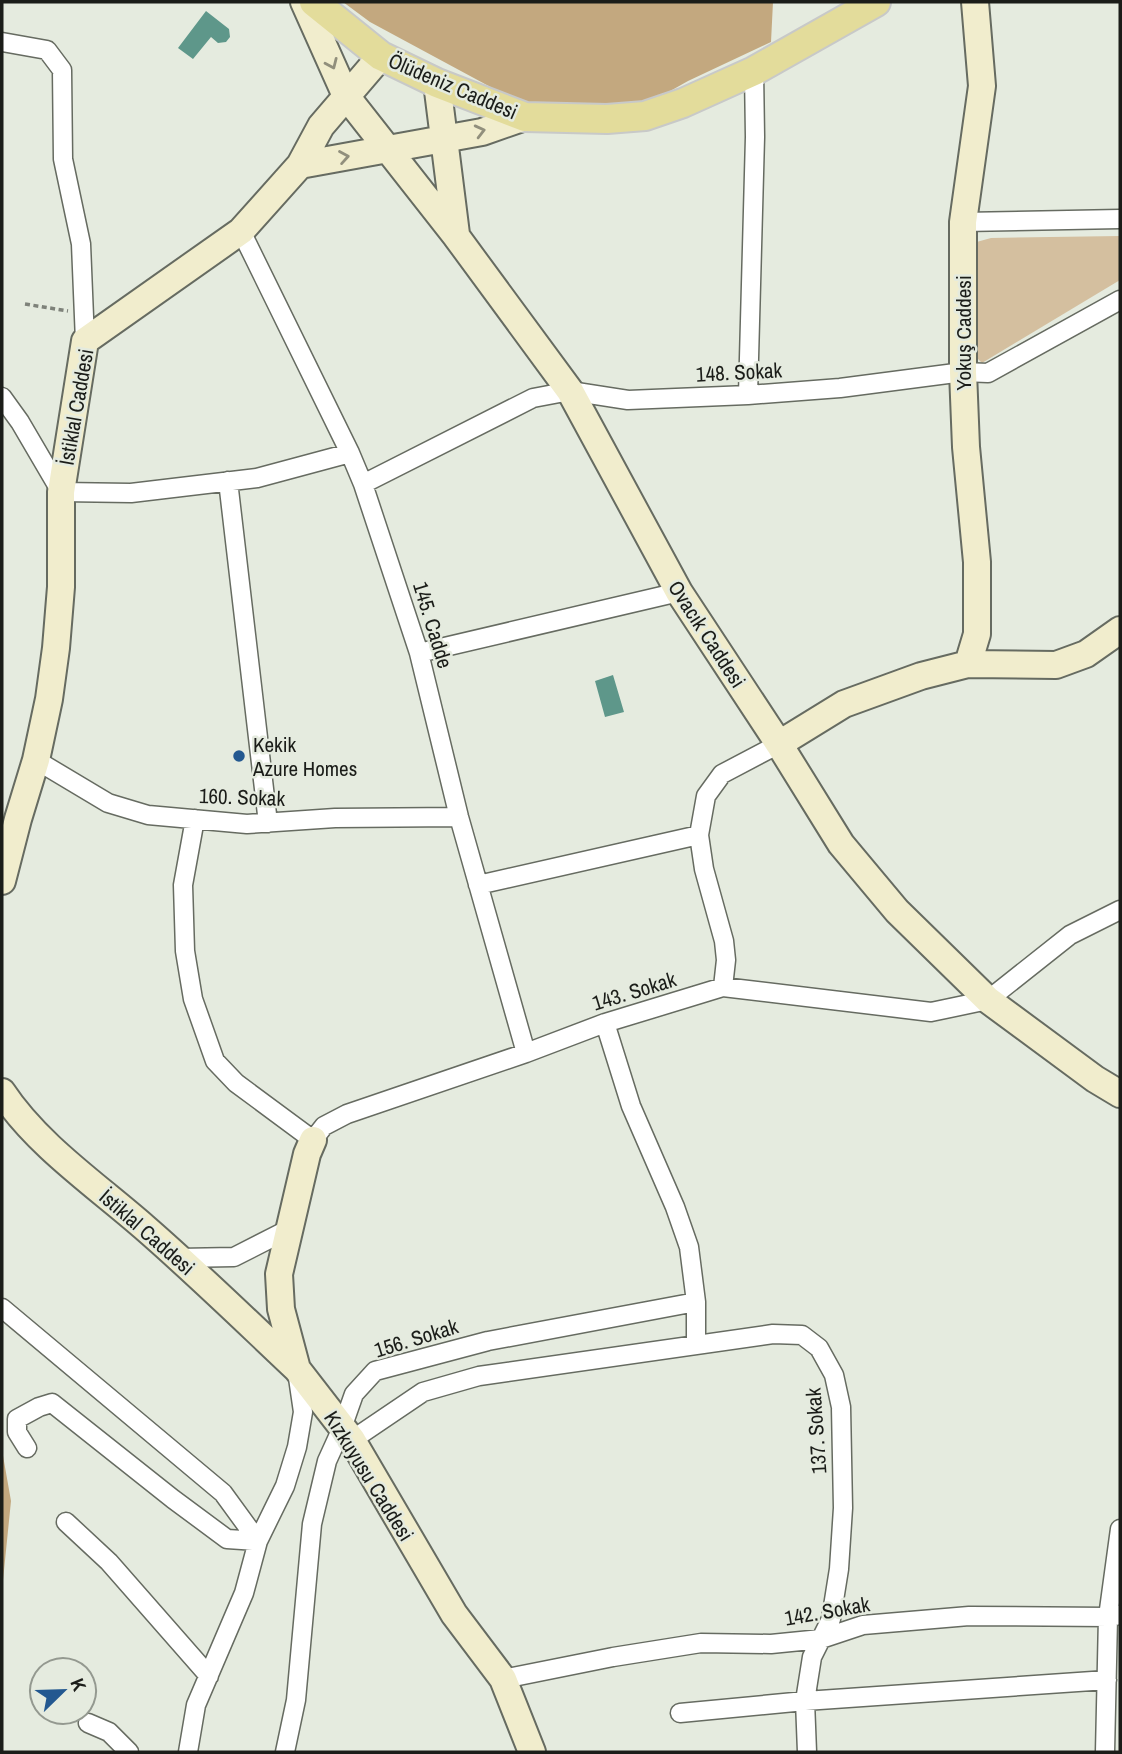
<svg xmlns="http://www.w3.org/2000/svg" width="1122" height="1754" viewBox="0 0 1122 1754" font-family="'Archivo Narrow',sans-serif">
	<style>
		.green { fill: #d4bf9f }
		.forest { fill: #c3a87f }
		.water { fill: #5e978a }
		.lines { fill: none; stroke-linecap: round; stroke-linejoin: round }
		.street-casing { stroke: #666b61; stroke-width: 21 }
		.secondary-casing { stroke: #666b61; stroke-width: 30 }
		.primary-casing { stroke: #c8c9c8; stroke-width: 32 }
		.path { stroke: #7e827a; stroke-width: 3.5; stroke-dasharray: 5 3.5; stroke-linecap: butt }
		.street { stroke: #fff; stroke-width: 18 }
		.secondary { stroke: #f1edcd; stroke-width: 26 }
		.primary { stroke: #e3dc9b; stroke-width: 28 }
		.oneway { stroke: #918f7c }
		.poi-dot { fill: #235890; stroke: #e5ebdf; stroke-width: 2.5 }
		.labels { text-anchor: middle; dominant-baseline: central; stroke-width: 5; stroke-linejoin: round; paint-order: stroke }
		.street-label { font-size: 21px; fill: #1b1d19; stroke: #e5ebdf }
		.poi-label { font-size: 21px; fill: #1b1d19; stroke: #e5ebdf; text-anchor: start }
	</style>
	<rect width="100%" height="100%" fill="#e5ebdf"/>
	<!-- green -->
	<path class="green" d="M1120 236V280L982 363 974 355 973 243 991 238Z"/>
	<!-- forest -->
	<path class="forest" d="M343 2H773L771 42 688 81 649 103 563 105 520 103 370 22Z
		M2 1450 11 1501 2 1590Z"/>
	<!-- water -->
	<path class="water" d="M206 11 229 29 230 37 226 42 218 43 211 37 193 59 178 48Z
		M613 675 624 712 605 717 595 681Z"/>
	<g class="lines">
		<defs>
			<path id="street" d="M2 42 47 50 62 70 63 159 81 244 85 341
				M963 222 1120 219
				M241 231 350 453 363 484 419 653 459 817 526 1053
				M748 395 755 137 754 71
				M2 397 20 422 61 492 131 493 257 478 350 453
				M228 481 268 823
				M363 484 533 398 570 391 628 400 748 395 840 388 963 372 988 373 1120 300
				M419 653 679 592
				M36 760 108 803 148 815 247 824 335 818 459 817
				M195 819 183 885 185 951 193 999 215 1061 236 1083 313 1140 324 1126 347 1114 526 1053 605 1023 723 987 931 1012 988 1000 1070 935 1120 910
				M478 885 699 835
				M723 987 726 960 724 941 704 869 699 835 706 796 722 774 779 744
				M605 1023 631 1106 675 1207 689 1247 696 1302V1344
				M179 1258 234 1257 289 1229
				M2 1308 223 1493 258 1541
				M352 1440 423 1392 479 1376 773 1334 802 1335 819 1348 834 1375 841 1407 843 1508 839 1569 831 1619 812 1657 805 1701 807 1752
				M27 1448 17 1432V1419L39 1407 52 1403 173 1499 227 1539 258 1541
				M66 1522 109 1562 209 1676
				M503 1679 613 1657 701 1643 771 1644 821 1639 863 1625 969 1616 1108 1617 1120 1615
				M680 1713 805 1701 1107 1680
				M88 1723 109 1732 129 1752
				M188 1752 196 1705 244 1593 258 1541 285 1486 297 1447 303 1412 297 1371
				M285 1752 296 1700 312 1524 327 1461 342 1428 354 1394 375 1371 488 1341 696 1302
				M1105 1752 1108 1617 1120 1529"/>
			<path id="secondary" d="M304 2 346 96 456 236 570 391 679 592 779 744 841 844 897 911 988 1000 1095 1079 1120 1094
				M437 83 456 234
				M300 165 482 132 525 117
				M968 664 977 634V562L966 447 963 372V222L982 86 975 2
				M779 744 844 704 921 676 968 664 1056 665 1086 654 1120 630
				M2 881 18 819 36 760 49 699 56 648 61 587V492L85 341 241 231 300 165 321 126 381 56
				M2 1092C37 1145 96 1185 144 1227 197 1273 246 1321 297 1369
				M313 1140 307 1154 279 1274 281 1309 297 1369 352 1440 454 1614 503 1679 532 1752"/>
			<path id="primary" d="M314 2 381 56 437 83 525 117 607 119 645 116 683 103 754 71 876 2"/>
		</defs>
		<!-- street casing -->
		<use href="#street" class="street-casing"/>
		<!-- secondary casing -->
		<use href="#secondary" class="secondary-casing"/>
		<!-- primary casing -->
		<use href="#primary" class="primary-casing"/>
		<!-- path -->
		<path class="path" d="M25 304 68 311"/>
		<!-- street -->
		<use href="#street" class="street"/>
		<!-- secondary -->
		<use href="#secondary" class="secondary"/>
		<!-- primary -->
		<use href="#primary" class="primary"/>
	</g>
	<!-- one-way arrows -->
	<defs><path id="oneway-chevron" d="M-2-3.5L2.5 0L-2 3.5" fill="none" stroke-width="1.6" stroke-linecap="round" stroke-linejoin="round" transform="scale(1.75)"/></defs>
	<g class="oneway">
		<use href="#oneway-chevron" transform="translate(332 64) rotate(66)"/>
		<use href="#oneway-chevron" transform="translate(480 131) rotate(-14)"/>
		<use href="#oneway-chevron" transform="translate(344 157) rotate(-10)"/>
	</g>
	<!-- markers -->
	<circle class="poi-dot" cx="239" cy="756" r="7"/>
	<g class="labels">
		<!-- street labels -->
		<g class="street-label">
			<text transform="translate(453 86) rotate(23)">Ölüdeniz Caddesi</text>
			<text transform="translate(963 333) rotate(-90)">Yokuş Caddesi</text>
			<text transform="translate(739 372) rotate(-3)">148. Sokak</text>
			<text transform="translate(76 407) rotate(-80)">İstiklal Caddesi</text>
			<text transform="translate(433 625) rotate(73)">145. Cadde</text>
			<text transform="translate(707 634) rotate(57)">Ovacık Caddesi</text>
			<text transform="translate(242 797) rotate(2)">160. Sokak</text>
			<text transform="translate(634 991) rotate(-17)">143. Sokak</text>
			<text transform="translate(147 1232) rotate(41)">İstiklal Caddesi</text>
			<text transform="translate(416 1338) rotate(-17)">156. Sokak</text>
			<text transform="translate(816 1431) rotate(-94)">137. Sokak</text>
			<text transform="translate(369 1476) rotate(58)">Kızkuyusu Caddesi</text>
			<text transform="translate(827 1611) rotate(-10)">142. Sokak</text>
		</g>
		<!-- poi labels -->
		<g class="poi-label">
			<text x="253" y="744">Kekik<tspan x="253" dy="24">Azure Homes</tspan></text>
		</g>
	</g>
	<!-- border -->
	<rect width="1122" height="1754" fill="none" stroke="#1b1d19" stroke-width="7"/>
	<!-- north arrow -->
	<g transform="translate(63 1691) rotate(67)"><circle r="33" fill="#e5ebdf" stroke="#949990" stroke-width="2"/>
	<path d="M0-5L12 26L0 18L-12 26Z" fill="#235890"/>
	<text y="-10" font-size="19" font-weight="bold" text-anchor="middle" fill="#1b1d19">K</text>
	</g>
</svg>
